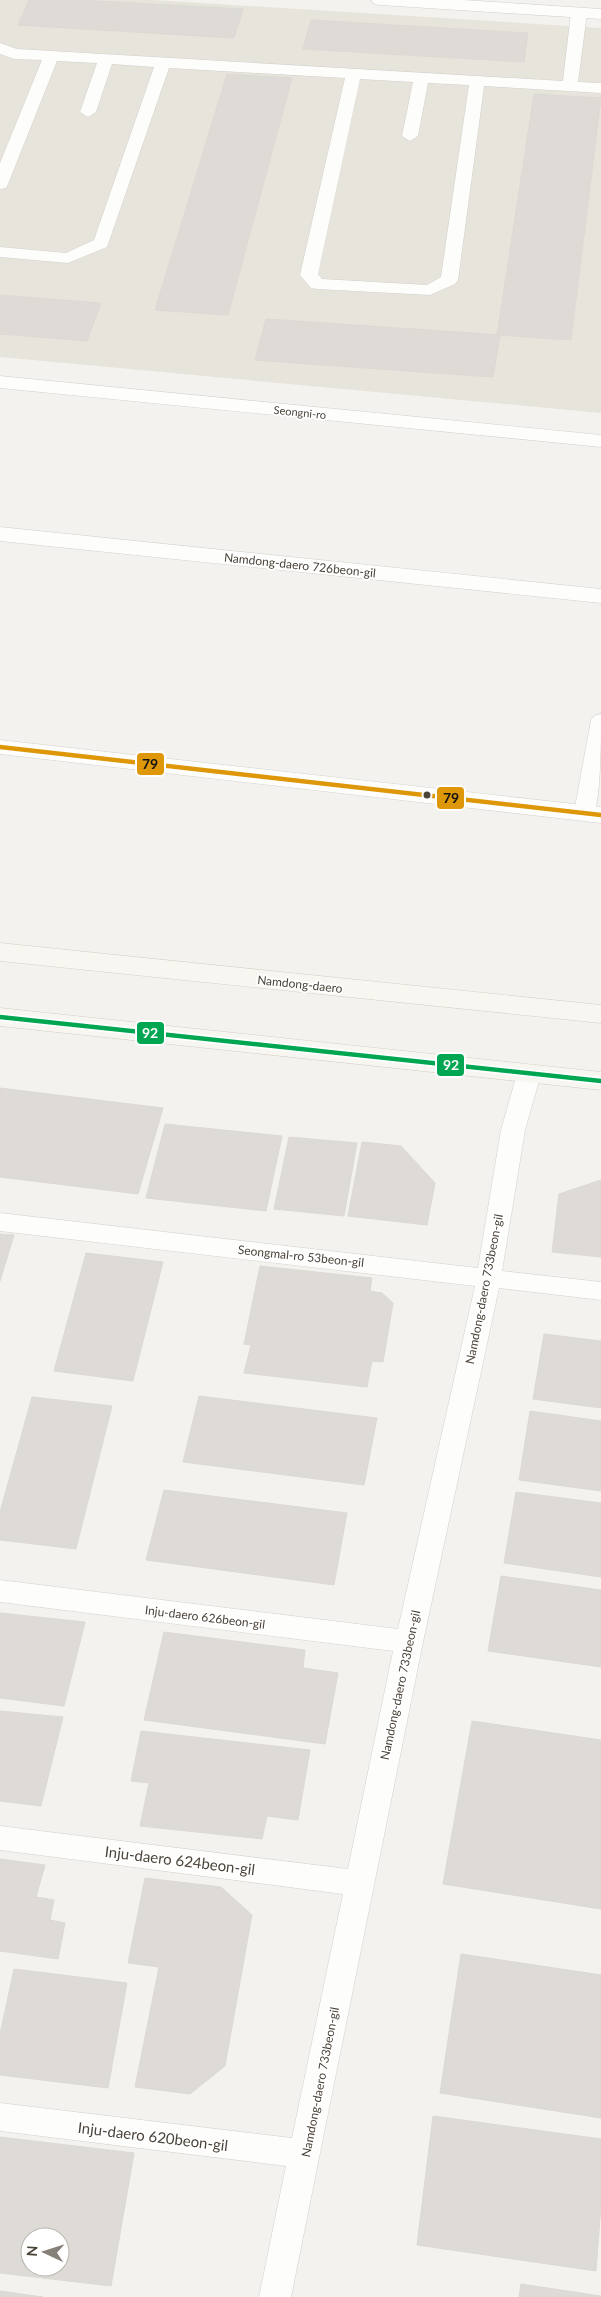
<svg xmlns="http://www.w3.org/2000/svg" width="601" height="2297" viewBox="0 0 601 2297" font-family="Lato,sans-serif">
	<style>
		.residential { fill: #e7e4dc }
		.building { fill: #dedbd6; stroke: #dcd9d4; fill-rule: evenodd }
		.lines { fill: none; stroke-linecap: round; stroke-linejoin: round }
		.service-casing { stroke: #d2d0cb; stroke-width: 1 }
		.minor-casing { stroke: #d2d0cb; stroke-width: 1 }
		.secondary-casing { stroke: #d3cfc5; stroke-width: 1 }
		.service { fill: #fdfdfc; fill-rule: evenodd }
		.minor { fill: #fdfdfc; fill-rule: evenodd }
		.secondary { fill: #f7f6f1; fill-rule: evenodd }
		.bus-1-casing { stroke: #fff; stroke-width: 8 }
		.bus-2-casing { stroke: #fff; stroke-width: 8 }
		.bus-1 { stroke: #dd9709; stroke-width: 4.5 }
		.bus-2 { stroke: #00a651; stroke-width: 4.5 }
		.bus-dot { fill: #4b4439; stroke: #fff; stroke-width: 2 }
		.labels { text-anchor: middle; dominant-baseline: central; stroke-width: 4; stroke-linejoin: round; paint-order: stroke }
		.far-street-label { font-size: 11px; fill: #4b4439; stroke: #fff }
		.street-label { font-size: 12px; fill: #4b4439; stroke: #fff }
		.near-street-label { font-size: 15px; fill: #4b4439; stroke: #fff }
		.line-badge { stroke: #fff; stroke-width: 2 }
		.badge-label { font-size: 14px; text-anchor: middle; font-weight: bold; fill: #fff }
		.pale-badge-label { font-size: 14px; text-anchor: middle; font-weight: bold; fill: #111 }
	</style>
	<rect width="100%" height="100%" fill="#f4f2ee"/>
	<!-- residential -->
	<path class="residential" d="M0 0H154L601 28V413L0 357Z"/>
	<!-- building -->
	<path class="building" d="M29 0H80L243 9 234 38 18 25Z
		M311 20 528 33 524 62 303 49Z
		M227 74 292 78 228 315 155 310Z
		M534 94 601 98 571 340 497 335Z
		M0 295 101 303 87 341 0 334Z
		M266 319 500 335 493 377 255 360Z
		M0 1088 163 1108 138 1194 0 1177Z
		M165 1124 282 1136 266 1211 146 1198Z
		M289 1137 357 1143 344 1216 274 1209Z
		M362 1142 401 1146 435 1183 427 1225 348 1216Z
		M601 1180V1257L552 1252 559 1194Z
		M0 1234 14 1235 0 1281Z
		M86 1253 163 1262 133 1381 54 1371Z
		M260 1266 372 1278 370 1291 382 1293 393 1303 383 1362 372 1361 367 1387 244 1373 251 1345 244 1344Z
		M544 1334 601 1341V1408L533 1399Z
		M199 1396 377 1418 364 1485 183 1462Z
		M32 1397 112 1406 76 1549 0 1540V1512Z
		M530 1411 601 1421V1491L519 1480Z
		M164 1490 347 1513 334 1585 146 1560Z
		M516 1492 601 1503V1577L504 1563Z
		M501 1576 601 1590V1667L488 1651Z
		M0 1613 85 1622 64 1706 0 1698Z
		M164 1632 305 1650 303 1668 338 1673 325 1744 144 1720Z
		M0 1711 63 1717 41 1806 0 1801Z
		M472 1721 601 1740V1909L443 1884Z
		M141 1731 310 1750 298 1820 267 1816 262 1839 140 1826 149 1783 131 1781Z
		M0 1859 45 1865 36 1897 54 1900 50 1920 65 1923 58 1959 0 1951Z
		M145 1878 221 1887 252 1915 225 2066 190 2094 135 2087 159 1967 128 1963Z
		M461 1954 601 1975V2118L440 2093Z
		M14 1969 127 1983 108 2088 0 2075V2034Z
		M433 2116 601 2139V2205L596 2271 417 2245Z
		M0 2137 134 2153 111 2286 0 2273ZM30 2237H60V2267H30Z
		M521 2284 601 2296V2297H519Z
		M0 2291 43 2297H0Z"/>
	<g class="lines">
		<defs>
			<path id="service" d="M579 8 587 13 578 82 601 83V93L484 86 458 280 455 284 430 295 317 289 311 288 300 275 345 78 169 68 107 247 68 263 0 257V247L66 253 94 240 154 67 112 64 96 112 88 117 80 112 97 63 57 61 8 184 6 188 0 189V163L42 60 14 59 0 54V43L17 49 563 81 571 13ZM360 79 413 82 402 136 410 141 418 136 428 83 469 85 441 277 427 285 322 279 318 274Z
				M601 714C601 739 601 798 593 818L585 820 577 818 574 813 591 720 594 716Z
				M529 1066 537 1068 541 1074 525 1130 502 1271 601 1282V1300L499 1288 423 1642 291 2297H259L286 2166 0 2131V2103L292 2138 343 1894 0 1850V1826L348 1869 393 1651 0 1602V1580L398 1629 475 1286 0 1231V1213L478 1268 501 1130 517 1074 521 1068Z"/>
			<path id="minor" d="M371 0H463L601 9V19L380 5 374 4Z
				M0 376 601 435V447L0 388Z
				M0 527 601 589V603L0 541Z
				M0 740 601 807V823L0 754Z"/>
			<path id="secondary" d="M0 943 601 1005V1023L0 961Z
				M0 1008 601 1072V1090L0 1026Z"/>
		</defs>
		<!-- service casing -->
		<use href="#service" class="service-casing"/>
		<!-- minor casing -->
		<use href="#minor" class="minor-casing"/>
		<!-- secondary casing -->
		<use href="#secondary" class="secondary-casing"/>
		<!-- service -->
		<use href="#service" class="service"/>
		<!-- minor -->
		<use href="#minor" class="minor"/>
		<!-- secondary -->
		<use href="#secondary" class="secondary"/>
		<defs>
			<path id="bus-1" d="M0 747 601 815"/>
			<path id="bus-2" d="M0 1017 601 1081"/>
		</defs>
		<!-- bus-1 casing -->
		<use href="#bus-1" class="bus-1-casing"/>
		<!-- bus-2 casing -->
		<use href="#bus-2" class="bus-2-casing"/>
		<!-- bus-1 -->
		<use href="#bus-1" class="bus-1"/>
		<!-- bus-2 -->
		<use href="#bus-2" class="bus-2"/>
	</g>
	<!-- markers -->
	<circle class="bus-dot" cx="427" cy="795" r="4.5"/>
	<g class="labels">
		<!-- far-street labels -->
		<g class="far-street-label">
			<text transform="translate(300 412) rotate(6)">Seongni-ro</text>
		</g>
		<!-- street labels -->
		<g class="street-label">
			<text transform="translate(300 565) rotate(6)">Namdong-daero 726beon-gil</text>
			<text transform="translate(300 984) rotate(6)">Namdong-daero</text>
			<text transform="translate(301 1256) rotate(6)">Seongmal-ro 53beon-gil</text>
			<text transform="translate(484 1289) rotate(-79)">Namdong-daero 733beon-gil</text>
			<text transform="translate(205 1617) rotate(7)">Inju-daero 626beon-gil</text>
			<text transform="translate(400 1685) rotate(-78)">Namdong-daero 733beon-gil</text>
			<text transform="translate(320 2082) rotate(-79)">Namdong-daero 733beon-gil</text>
		</g>
		<!-- near-street labels -->
		<g class="near-street-label">
			<text transform="translate(180 1860) rotate(7)">Inju-daero 624beon-gil</text>
			<text transform="translate(153 2136) rotate(7)">Inju-daero 620beon-gil</text>
		</g>
	</g>
	<g class="line-badge">
		<rect x="136" y="752" width="29" height="24" rx="5" fill="#dd9709"/>
		<rect x="436" y="786" width="29" height="24" rx="5" fill="#dd9709"/>
		<rect x="136" y="1021" width="29" height="24" rx="5" fill="#00a651"/>
		<rect x="436" y="1053" width="29" height="24" rx="5" fill="#00a651"/>
	</g>
	<g class="badge-label">
		<text x="150" y="1038">92</text>
		<text x="451" y="1070">92</text>
	</g>
	<g class="pale-badge-label">
		<text x="150" y="769">79</text>
		<text x="451" y="803">79</text>
	</g>
	<!-- north arrow -->
	<g transform="translate(45 2252) rotate(274)"><circle r="24" fill="#ffffff" stroke="#b7b4b0"/>
	<path d="M0-4L9 19L0 12L-9 19Z" fill="#868178"/>
	<text y="-8" font-size="14" font-weight="bold" text-anchor="middle" fill="#4b4439">N</text>
	</g>
</svg>
